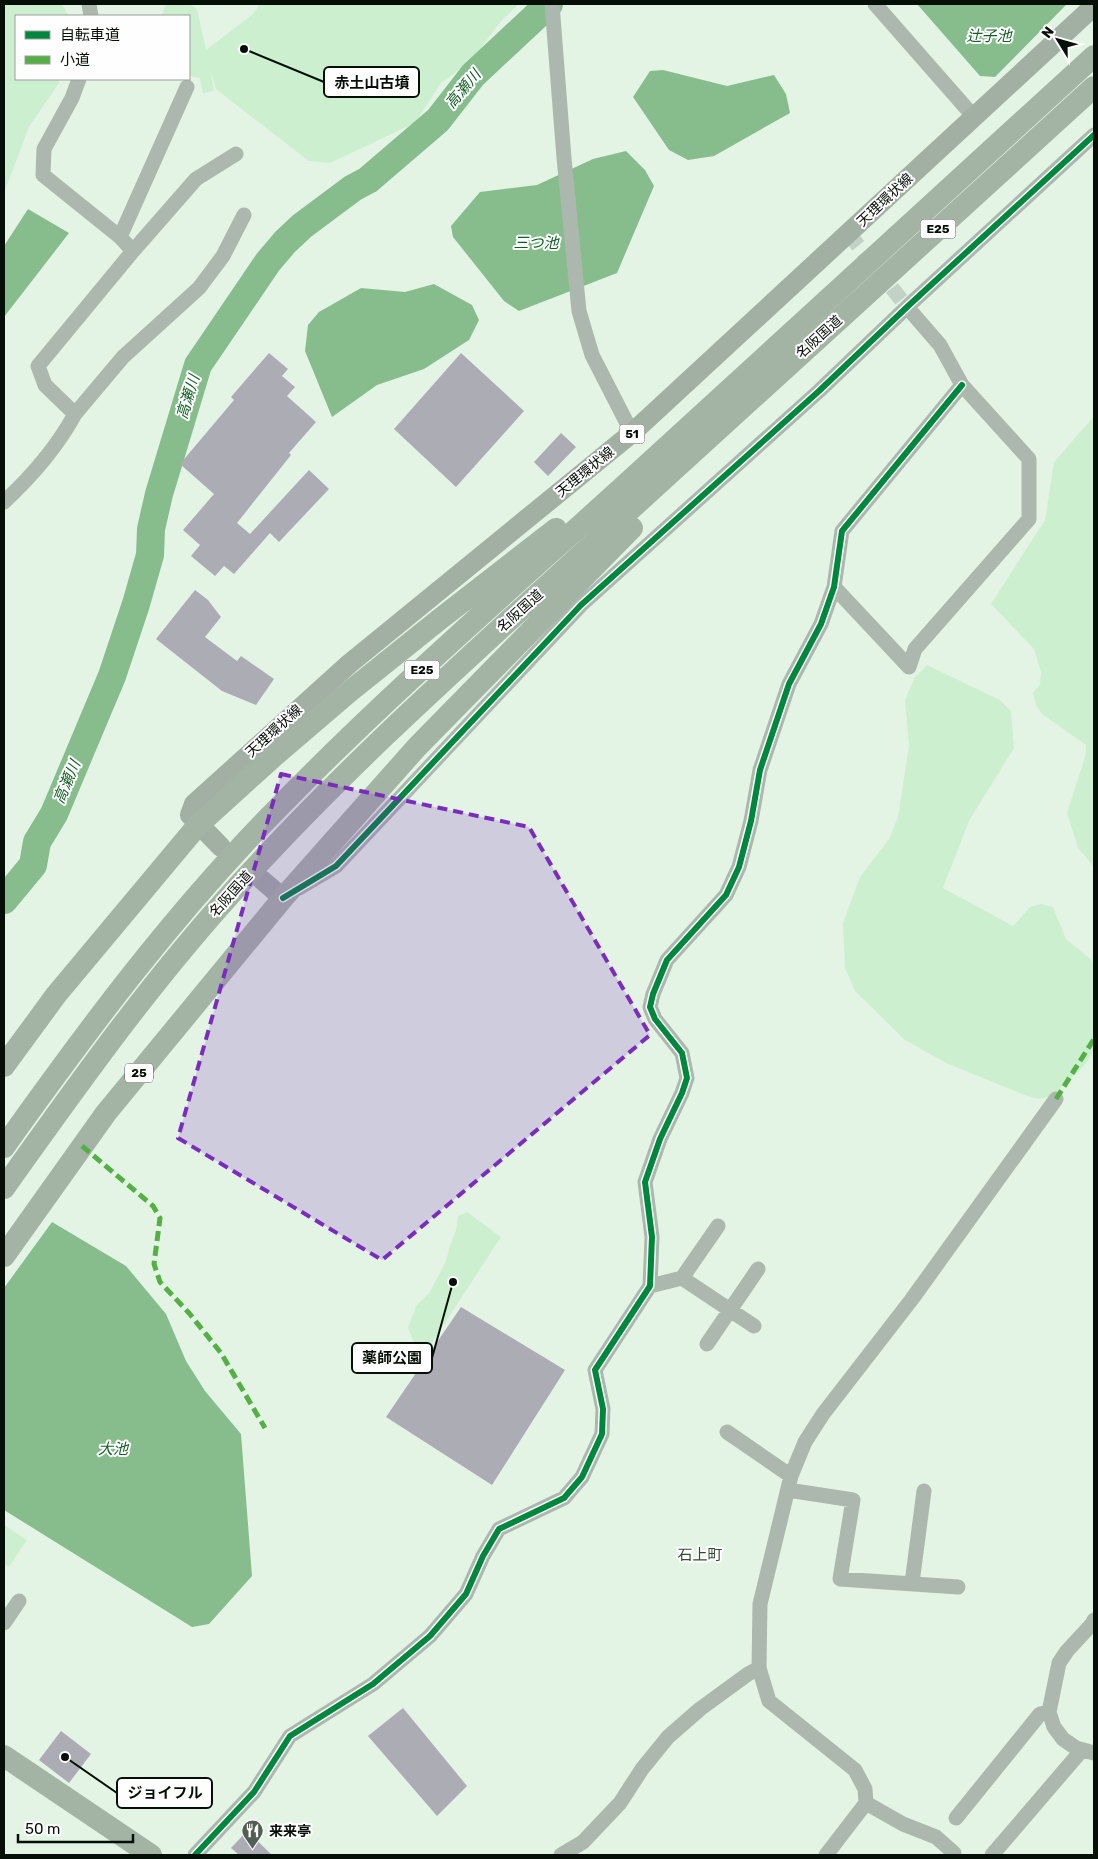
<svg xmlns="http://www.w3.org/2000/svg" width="1098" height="1859" viewBox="0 0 1098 1859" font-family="Rubik,'Noto Sans JP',sans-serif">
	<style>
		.green { fill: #ccf0cf }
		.water { fill: #87bd8d }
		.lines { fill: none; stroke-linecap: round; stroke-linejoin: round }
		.river { stroke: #87bd8d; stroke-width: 28 }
		.building { fill: #acacb4 }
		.minor-tunnel { stroke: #c2d2c4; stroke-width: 15; stroke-dasharray: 15 8; stroke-linecap: butt }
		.minor { stroke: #acb8ad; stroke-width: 15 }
		.major { stroke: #a1b0a3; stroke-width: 20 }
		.highway { stroke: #a3b4a5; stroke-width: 22 }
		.quiet { stroke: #54b044; stroke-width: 5; stroke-dasharray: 10 5; stroke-linecap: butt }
		.cycleway-casing { stroke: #fefefe; stroke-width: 9 }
		.cycleway { stroke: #00873e; stroke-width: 6 }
		.marked { fill: #7b2cbf; fill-opacity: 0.2; stroke: #7b2cbf; stroke-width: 4; stroke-dasharray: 10 6; stroke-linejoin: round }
		.labels { text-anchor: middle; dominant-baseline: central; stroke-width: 4; stroke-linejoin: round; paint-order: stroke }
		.shield { fill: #fefefe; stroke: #505751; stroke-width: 1 }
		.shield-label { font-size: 12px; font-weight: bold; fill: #060f07 }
		.street-label { font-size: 14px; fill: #060f07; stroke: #fefefe }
		.poi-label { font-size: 14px; font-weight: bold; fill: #060f07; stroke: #fefefe; text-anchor: start }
		.water-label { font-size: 15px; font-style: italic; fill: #125d23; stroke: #fefefe }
		.neighbourhood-label { font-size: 15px; fill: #334a35; stroke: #fefefe }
		.leader { fill: none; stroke: #060f07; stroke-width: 2 }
		.callout-dot { fill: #060f07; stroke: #fefefe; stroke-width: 2 }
		.callout { fill: #fefefe; stroke: #060f07; stroke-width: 2 }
		.callout-label { font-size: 15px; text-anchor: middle; font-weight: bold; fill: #060f07 }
	</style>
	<rect width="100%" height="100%" fill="#e3f4e5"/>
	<!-- green -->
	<path class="green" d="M4 4H62L69 16H16V79H59V83L29 127 4 193Z
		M166 4H190L197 9 206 50 253 14 260 4H519L501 21 471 61 441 83 415 123 330 163 309 161 244 111 216 89 210 69 214 90 203 94 200 78 189 76V16H161Z
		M1094 416V867L1078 848 1067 813 1085 757 1086 745 1042 714 1036 705 1033 693 1040 684 1041 672 1034 649 991 604 1045 520 1054 462Z
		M927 665 1000 700 1011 711 1014 748 969 821 943 888 1013 926 1030 907 1041 904 1053 907 1066 939 1094 962V1052L1083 1067 1052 1096 1039 1099 1027 1096 946 1063 905 1040 855 991 845 968 843 923 860 877 889 839 898 817 909 746 905 700 915 677Z
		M467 1212 501 1237 422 1358 419 1356 408 1328 416 1306 430 1292 446 1261 449 1249 456 1230 458 1216Z
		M4 1525 27 1540 9 1567 4 1564Z"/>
	<!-- water -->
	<path class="water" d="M917 4H1067L995 77 980 76Z
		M663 70 727 86 774 75 786 94 790 113 714 156 688 160 669 150 633 97 650 71Z
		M626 151 645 170 654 186 617 273 519 311 504 301 453 237 451 226 480 192 537 185 593 159Z
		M28 209 69 233 4 317V246Z
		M434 284 472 305 479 320 469 340 424 369 377 385 332 417 305 351 308 325 319 312 361 288 405 292Z
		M52 1222 126 1266 166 1314 186 1361 205 1391 241 1434 252 1576 209 1624 192 1627 4 1510V1288Z"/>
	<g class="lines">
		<!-- river -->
		<path class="river" d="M4 900 33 865 37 842 54 814 112 676 136 604 150 555 151 529 159 494 198 365 268 262 285 242 302 226 353 188 368 180 438 120 473 75 549 4"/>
	</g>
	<!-- building -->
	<path class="building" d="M269 353 288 369 282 376 295 387 287 396 316 422 289 453 291 455 237 523 250 534 309 470 329 489 279 542 270 533 234 574 224 566 215 576 191 556 200 545 183 530 214 494 180 464 234 400 231 397Z
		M461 353 524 411 456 487 394 429Z
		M561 433 576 447 548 476 534 462Z
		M195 590 208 600 221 617 205 637 237 661 241 656 274 679 256 705 222 691 156 639Z
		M461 1307 565 1370 492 1485 386 1417Z
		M403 1708 467 1786 437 1816 368 1736Z
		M61 1731 91 1754 69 1783 39 1760Z
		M247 1831 272 1855H239L231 1848Z"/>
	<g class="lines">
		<!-- minor-tunnel -->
		<path class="minor-tunnel" d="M849 234 907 307"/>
		<!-- minor -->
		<path class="minor" d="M89 4 91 16
			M552 4 564 158 579 311 592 355 632 433
			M875 4 974 117
			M120 237 187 87
			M133 251 196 179 236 154
			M75 414 123 357 199 288 223 256 244 215
			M4 502C32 476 57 447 75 414L45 385 38 366 133 251 120 237 43 175 44 149 72 98 79 79
			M834 587 909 667 915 649 1029 519V459L962 385 940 345 907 307
			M299 888 336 866 581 605 819 391 907 307 1094 135
			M682 1278 718 1226
			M650 1286 682 1278 754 1326
			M707 1344 758 1269
			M727 1432 791 1476
			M788 1490 853 1500 840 1579 958 1587
			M912 1583 924 1491
			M1094 1620 1092 1624 1067 1651 1059 1663 1049 1712 1054 1727 1063 1739 1076 1748 1094 1753
			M4 1623 19 1601
			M866 1803 903 1824 936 1837 954 1853
			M956 1818 1040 1714 1049 1712
			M195 1855 254 1792 290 1736 373 1684 430 1636 466 1594 483 1556 499 1529 564 1498 582 1477 602 1434 603 1409 595 1370 650 1286 652 1237 645 1182 660 1139 682 1093 687 1078 682 1053 655 1019 650 1007 653 994 667 960 726 895 739 867 751 821 760 770 789 684 821 624 834 587 842 531 962 385
			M561 1855 583 1842 620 1803 642 1769 668 1737 700 1709 748 1674 759 1668
			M826 1855 866 1803 865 1789 855 1770 769 1701 759 1668 760 1604 791 1476 805 1442 823 1414 912 1299 1056 1099
			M992 1855 1082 1750"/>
		<!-- major -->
		<path class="major" d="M221 847 190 815 194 804 349 664 632 433 1094 6
			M262 880 283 898"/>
		<!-- highway -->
		<path class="highway" d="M4 1066 56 995 198 825 273 757 349 692 440 619 556 529
			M4 1147C88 1029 175 912 277 809 387 696 507 592 624 486 780 342 937 199 1094 56
			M4 1188C78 1084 152 980 238 886 350 762 475 652 598 539 763 388 929 238 1094 87
			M4 1256 106 1113 283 898 417 747 632 528
			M4 1756 151 1855"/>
		<!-- quiet -->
		<path class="quiet" d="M1056 1099 1094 1039
			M82 1146 153 1206 160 1218 154 1264 160 1282 189 1313 221 1353 265 1428"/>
		<defs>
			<path id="cycleway" d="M283 898 336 866 581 605 819 391 907 307 1094 135
				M195 1855 254 1792 290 1736 373 1684 430 1636 466 1594 483 1556 499 1529 564 1498 582 1477 602 1434 603 1409 595 1370 650 1286 652 1237 645 1182 660 1139 682 1093 687 1078 682 1053 655 1019 650 1007 653 994 667 960 726 895 739 867 751 821 760 770 789 684 821 624 834 587 842 531 962 385"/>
		</defs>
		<!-- cycleway casing -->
		<use href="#cycleway" class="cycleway-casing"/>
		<!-- cycleway -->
		<use href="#cycleway" class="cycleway"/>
	</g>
	<!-- marked area -->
	<path class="marked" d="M281 774 529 827 650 1035 382 1260 178 1138Z"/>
	<!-- icons -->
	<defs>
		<symbol id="restaurant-pin" viewBox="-11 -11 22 30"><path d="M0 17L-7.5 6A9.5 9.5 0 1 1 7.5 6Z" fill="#535f55" stroke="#fefefe"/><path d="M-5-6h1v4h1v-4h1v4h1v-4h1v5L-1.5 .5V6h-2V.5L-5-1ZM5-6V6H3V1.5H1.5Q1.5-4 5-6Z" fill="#fff"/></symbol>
	</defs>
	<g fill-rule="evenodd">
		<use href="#restaurant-pin" x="240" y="1818" width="25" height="34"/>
	</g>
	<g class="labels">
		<!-- shield labels -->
		<g class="shield">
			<rect x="920.5" y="219.5" width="35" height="19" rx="4"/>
			<rect x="619.5" y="424.5" width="25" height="19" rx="4"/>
			<rect x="404.5" y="660.5" width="35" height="19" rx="4"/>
			<rect x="125" y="1063.5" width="28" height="19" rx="4"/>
		</g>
		<g class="shield-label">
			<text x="938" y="229">E25</text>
			<text x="632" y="434">51</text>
			<text x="422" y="670">E25</text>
			<text x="139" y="1073">25</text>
		</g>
		<!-- street labels -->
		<g class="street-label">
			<text transform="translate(885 200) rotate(-43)">天理環状線</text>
			<text transform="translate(819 337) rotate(-42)">名阪国道</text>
			<text transform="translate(585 472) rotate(-39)">天理環状線</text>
			<text transform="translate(520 611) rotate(-42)">名阪国道</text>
			<text transform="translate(274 731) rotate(-42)">天理環状線</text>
			<text transform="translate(231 894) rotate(-48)">名阪国道</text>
		</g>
		<!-- poi labels -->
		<g class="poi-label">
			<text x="269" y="1831">来来亭</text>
		</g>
		<!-- water labels -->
		<g class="water-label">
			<text x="989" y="36">辻子池</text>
			<text transform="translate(463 89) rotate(-50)">高瀬川</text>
			<text x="536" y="243">三つ池</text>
			<text transform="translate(188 397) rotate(-73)">高瀬川</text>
			<text transform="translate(67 782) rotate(-67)">高瀬川</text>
			<text x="113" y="1449">大池</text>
		</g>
		<!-- neighbourhood labels -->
		<g class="neighbourhood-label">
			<text x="700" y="1555">石上町</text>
		</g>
	</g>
	<!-- callouts -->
	<path class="leader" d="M244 49L324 82M453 1282L432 1358M65 1757L117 1793"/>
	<g class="callout-dot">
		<circle cx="244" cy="49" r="5"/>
		<circle cx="453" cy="1282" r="5"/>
		<circle cx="65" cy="1757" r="5"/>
	</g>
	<g class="callout">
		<rect x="324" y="67" width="95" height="30" rx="5"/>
		<rect x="352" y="1343" width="80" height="30" rx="5"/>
		<rect x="117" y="1778" width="95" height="30" rx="5"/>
	</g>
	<g class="callout-label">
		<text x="372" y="88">赤土山古墳</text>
		<text x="392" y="1363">薬師公園</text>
		<text x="165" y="1798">ジョイフル</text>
	</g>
	<!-- border -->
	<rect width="1098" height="1859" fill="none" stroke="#060f07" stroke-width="10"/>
	<!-- legend -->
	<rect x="15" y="15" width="175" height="65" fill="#fefefe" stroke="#9b9e9b"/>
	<rect x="25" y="31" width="25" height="8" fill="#00873e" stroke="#9b9e9b"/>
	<text x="60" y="40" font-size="15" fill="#060f07">自転車道</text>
	<rect x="25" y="56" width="25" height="8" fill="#54b044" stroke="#9b9e9b"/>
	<text x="60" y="65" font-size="15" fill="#060f07">小道</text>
	<!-- north arrow -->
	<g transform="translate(1058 40) rotate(307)" stroke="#fefefe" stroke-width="4" paint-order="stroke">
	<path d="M0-4L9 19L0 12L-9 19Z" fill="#060f07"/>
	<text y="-8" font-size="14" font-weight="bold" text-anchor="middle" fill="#060f07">N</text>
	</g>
	<!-- scale -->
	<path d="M18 1834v8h115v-8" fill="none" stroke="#060f07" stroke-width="2.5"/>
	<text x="25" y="1834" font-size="15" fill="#060f07" stroke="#fefefe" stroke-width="4" paint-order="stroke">50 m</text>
</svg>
